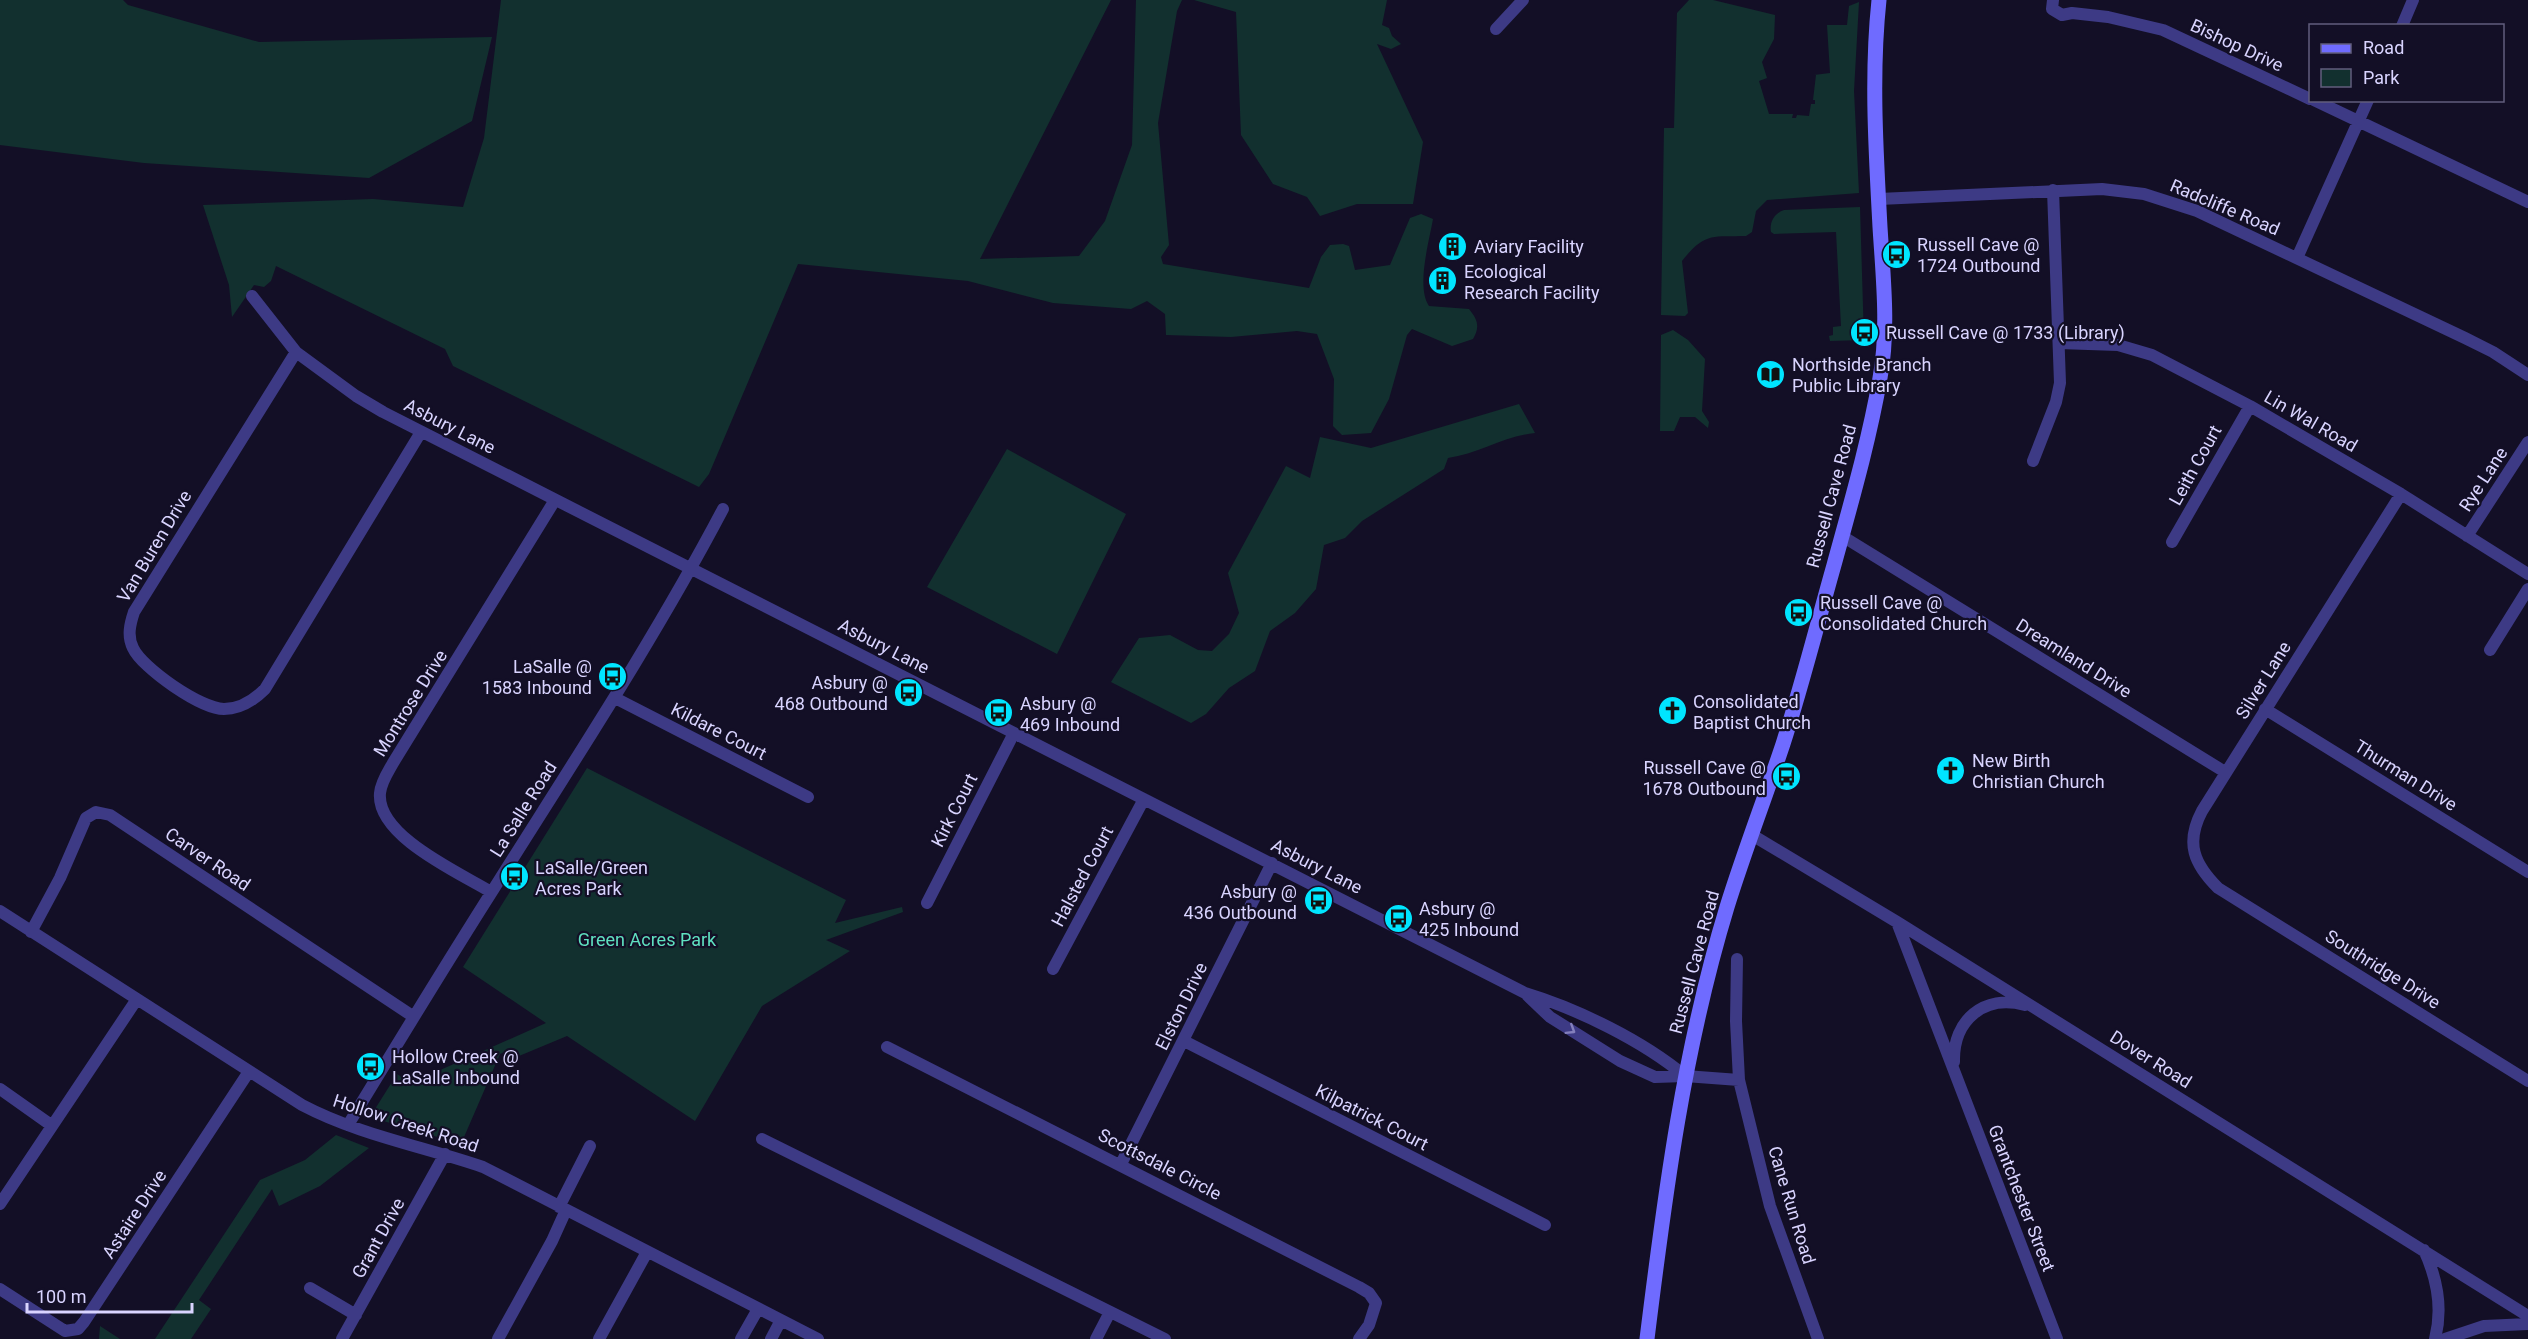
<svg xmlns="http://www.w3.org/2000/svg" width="2528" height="1339" viewBox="0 0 2528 1339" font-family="Roboto,sans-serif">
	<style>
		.green { fill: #12302f }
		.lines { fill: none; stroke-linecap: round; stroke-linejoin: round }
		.street { stroke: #3d3a85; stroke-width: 12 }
		.secondary { stroke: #6f6bff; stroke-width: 15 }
		.oneway { stroke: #837fbc }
		.labels { text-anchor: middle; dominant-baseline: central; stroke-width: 4.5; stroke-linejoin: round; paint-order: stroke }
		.street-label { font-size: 18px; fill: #d9d4ff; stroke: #130f26 }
		.poi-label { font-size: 18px; fill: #d9d4ff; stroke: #130f26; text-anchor: start }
		.park-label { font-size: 18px; fill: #5fe0c0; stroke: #130f26 }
	</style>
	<rect width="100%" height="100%" fill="#130f26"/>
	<!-- green -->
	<path class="green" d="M0 0H123L128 5 259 42 492 37 472 121 369 178 144 163 0 145Z
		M501 0H1111L980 259 1079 256 1105 221 1132 145 1136 0H1182L1177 11 1158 123 1169 245 1161 257 1163 264 1309 288 1321 257 1330 245 1343 244 1349 246 1355 270 1390 265 1410 218 1421 214 1433 219C1429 242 1416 287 1429 306L1469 309C1478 320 1480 327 1473 339L1452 346 1412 329 1407 335 1389 399 1371 433 1342 435 1333 426 1334 379 1317 334 1297 331 1231 337 1166 335 1165 314 1147 301 1131 309 1053 303 968 281 798 264 709 474 699 487 453 366 445 349 276 266 271 281 264 287 254 285 232 317 229 285 203 205 373 199 463 207 484 138Z
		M1194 0H1387L1382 25 1389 28 1392 36 1401 44 1391 49 1377 44 1423 142 1413 204H1357L1320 216 1307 197 1273 184 1241 135 1236 12Z
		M1689 0H1713L1775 15 1774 39 1762 62 1767 78 1759 81 1769 114H1793L1792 118H1796L1797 115 1809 116 1811 104H1815V100H1813L1816 75H1814L1830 73 1827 25H1847L1849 6 1859 2 1854 91 1859 193 1767 200 1756 211 1752 232 1746 236C1712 237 1705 232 1682 261L1688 313 1685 316 1661 315 1664 128H1674L1677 13Z
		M1860 207 1864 340 1830 341 1829 336 1833 335V327L1841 326 1836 232 1774 234 1771 232C1769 222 1775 213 1784 210Z
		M1673 330 1688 340 1705 359 1702 411 1709 422 1708 428 1695 417H1680L1674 431H1660L1661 335Z
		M1519 404 1535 433C1504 436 1478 454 1448 458L1444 469 1362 521 1345 538 1324 545 1316 589 1295 613 1270 631 1255 671 1229 688 1206 714 1191 723 1111 682 1139 638 1170 635 1198 650 1212 651 1229 634 1239 613 1228 573 1286 466 1310 478 1320 437 1371 448Z
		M1007 449 1126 514 1057 654 927 587Z
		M587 768 846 900 835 923 902 907 903 912 826 940 850 951 762 1006 695 1121 567 1036 519 1056 513 1048 500 1054 461 1144 370 1117 397 1074 411 1083 546 1023 463 967Z
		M336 1135 369 1148 320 1186 279 1206 272 1189 199 1300 211 1309 191 1339H155L260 1180 305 1160Z
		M100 1326 120 1339H99Z"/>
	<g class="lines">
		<!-- street -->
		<path class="street" d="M2053 0 2052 9 2062 15 2072 13 2108 17 2163 30 2310 99
			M2402 26 2413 0
			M1496 29 1523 0
			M2314 100 2528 202
			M1879 199 2102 189 2144 194 2197 211 2465 338 2493 352 2528 375
			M2297 258 2368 100
			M252 296 296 352 356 396 383 412 1525 993C1578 1009 1643 1041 1685 1076
			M2059 343 2118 345 2152 355 2250 406 2401 494 2528 574
			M296 352 134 612C130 624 127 636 133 648 142 668 201 709 224 709 240 709 254 700 265 689L421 432
			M2033 461 2056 402 2060 383 2053 190
			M2401 494 2202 811C2185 843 2194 864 2218 888L2528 1081
			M1842 536 2225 772
			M2467 536 2528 442
			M2172 542 2250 406
			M2490 650 2528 589
			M615 698 808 797
			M2265 709 2528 872
			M1752 835 1897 922 2528 1316
			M491 892C460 873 376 836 380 793 381 782 388 772 393 763L555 500
			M927 903 1014 733
			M0 911 302 1105C359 1135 422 1146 483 1167L818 1339
			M1897 922 2057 1339
			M31 932 60 878 86 818 96 812 110 815 414 1017
			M1737 959 1736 1021 1739 1080 1770 1206 1818 1339
			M1053 969 1144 799
			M1528 996 1550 1017 1620 1061 1655 1077 1685 1076 1739 1080
			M1184 1041 1545 1225
			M887 1047 1359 1287 1369 1293 1376 1303 1369 1325 1359 1339
			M1954 1062C1953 1020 1984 994 2025 1005
			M0 1089 51 1125
			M348 1125C396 1046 444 967 493 890 572 764 654 640 723 509
			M762 1139 1165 1339
			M1121 1164 1272 863
			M0 1204 137 999
			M559 1207 590 1146
			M2424 1250C2437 1278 2443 1308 2435 1339
			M310 1288 356 1315
			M0 1289 65 1331 78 1329 84 1322 248 1073
			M342 1339 445 1154
			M498 1339 552 1241 566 1210
			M599 1339 647 1252
			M741 1339 758 1309
			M771 1339 781 1320
			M1096 1339 1110 1312
			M2445 1339 2484 1326 2528 1324"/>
		<!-- secondary -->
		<path class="secondary" d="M1647 1339C1665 1193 1684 1048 1727 907 1744 852 1765 798 1783 744 1802 685 1817 625 1834 565 1851 503 1869 441 1880 378 1889 329 1883 276 1880 227 1876 152 1871 75 1879 0"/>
	</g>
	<!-- one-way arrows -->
	<defs><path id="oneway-chevron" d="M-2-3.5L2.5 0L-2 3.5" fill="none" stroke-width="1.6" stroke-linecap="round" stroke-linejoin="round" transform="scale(1.5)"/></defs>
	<use class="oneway" href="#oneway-chevron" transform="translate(1571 1030) rotate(32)"/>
	<!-- icons -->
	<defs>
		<symbol id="building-disc" viewBox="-11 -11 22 22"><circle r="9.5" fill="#00e5ff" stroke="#130f26"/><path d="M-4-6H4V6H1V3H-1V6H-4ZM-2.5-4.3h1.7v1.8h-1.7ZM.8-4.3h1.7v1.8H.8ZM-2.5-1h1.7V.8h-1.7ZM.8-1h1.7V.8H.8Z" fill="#111"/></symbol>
		<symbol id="bus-disc" viewBox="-11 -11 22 22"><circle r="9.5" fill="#00e5ff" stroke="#130f26"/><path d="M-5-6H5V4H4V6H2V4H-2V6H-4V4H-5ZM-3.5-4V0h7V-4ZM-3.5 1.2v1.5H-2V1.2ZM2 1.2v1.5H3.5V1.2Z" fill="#111"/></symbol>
		<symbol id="library-disc" viewBox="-11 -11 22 22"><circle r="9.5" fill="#00e5ff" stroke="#130f26"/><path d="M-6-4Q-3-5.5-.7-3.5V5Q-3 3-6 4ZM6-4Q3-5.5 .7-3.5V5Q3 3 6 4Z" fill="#111"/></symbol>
		<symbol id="church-disc" viewBox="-11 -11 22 22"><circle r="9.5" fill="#00e5ff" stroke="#130f26"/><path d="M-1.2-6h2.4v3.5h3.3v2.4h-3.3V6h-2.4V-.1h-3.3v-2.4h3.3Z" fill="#111"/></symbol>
	</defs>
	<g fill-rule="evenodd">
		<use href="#building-disc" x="1436" y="230" width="33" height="33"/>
		<use href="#bus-disc" x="1880" y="238" width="33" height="33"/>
		<use href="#building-disc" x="1426" y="264" width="33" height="33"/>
		<use href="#bus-disc" x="1848" y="316" width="33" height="33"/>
		<use href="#library-disc" x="1754" y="358" width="33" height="33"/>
		<use href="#bus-disc" x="1782" y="596" width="33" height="33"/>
		<use href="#bus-disc" x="596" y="660" width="33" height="33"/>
		<use href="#bus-disc" x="892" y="676" width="33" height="33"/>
		<use href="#church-disc" x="1656" y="694" width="33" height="33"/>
		<use href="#bus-disc" x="982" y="696" width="33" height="33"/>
		<use href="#church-disc" x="1934" y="754" width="33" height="33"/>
		<use href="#bus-disc" x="1770" y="760" width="33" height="33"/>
		<use href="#bus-disc" x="498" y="860" width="33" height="33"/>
		<use href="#bus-disc" x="1302" y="884" width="33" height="33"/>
		<use href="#bus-disc" x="1382" y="902" width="33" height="33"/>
		<use href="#bus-disc" x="354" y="1050" width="33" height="33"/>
	</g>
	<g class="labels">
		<!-- street labels -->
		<g class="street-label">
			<text transform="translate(2237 45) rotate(25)">Bishop Drive</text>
			<text transform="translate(2225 207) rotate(23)">Radcliffe Road</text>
			<text transform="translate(2311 421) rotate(30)">Lin Wal Road</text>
			<text transform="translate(450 426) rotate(27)">Asbury Lane</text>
			<text transform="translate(2195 465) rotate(-61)">Leith Court</text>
			<text transform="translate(2483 479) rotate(-57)">Rye Lane</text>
			<text transform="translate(1831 496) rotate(-75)">Russell Cave Road</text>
			<text transform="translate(154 546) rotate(-59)">Van Buren Drive</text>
			<text transform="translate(884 646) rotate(27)">Asbury Lane</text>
			<text transform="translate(2074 658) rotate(32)">Dreamland Drive</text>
			<text transform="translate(2263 680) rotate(-58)">Silver Lane</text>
			<text transform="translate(410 703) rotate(-58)">Montrose Drive</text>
			<text transform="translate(719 731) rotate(27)">Kildare Court</text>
			<text transform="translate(2406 775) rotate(32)">Thurman Drive</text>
			<text transform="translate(523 809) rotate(-58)">La Salle Road</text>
			<text transform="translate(954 810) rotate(-63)">Kirk Court</text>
			<text transform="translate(208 859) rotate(34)">Carver Road</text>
			<text transform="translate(1317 866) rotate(27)">Asbury Lane</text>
			<text transform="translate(1082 876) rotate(-62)">Halsted Court</text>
			<text transform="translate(1694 962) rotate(-75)">Russell Cave Road</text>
			<text transform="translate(2383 969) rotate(32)">Southridge Drive</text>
			<text transform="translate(1181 1006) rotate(-64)">Elston Drive</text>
			<text transform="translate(2151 1059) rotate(32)">Dover Road</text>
			<text transform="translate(1372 1117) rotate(27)">Kilpatrick Court</text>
			<text transform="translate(406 1123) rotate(18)">Hollow Creek Road</text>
			<text transform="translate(1160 1164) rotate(27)">Scottsdale Circle</text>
			<text transform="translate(2022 1198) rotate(69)">Grantchester Street</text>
			<text transform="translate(1792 1205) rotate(73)">Cane Run Road</text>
			<text transform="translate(134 1214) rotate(-57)">Astaire Drive</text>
			<text transform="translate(378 1238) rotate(-61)">Grant Drive</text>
		</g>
		<!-- poi labels -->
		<g class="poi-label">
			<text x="1917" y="244">Russell Cave @<tspan x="1917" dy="21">1724 Outbound</tspan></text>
			<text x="1474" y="246">Aviary Facility</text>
			<text x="1464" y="271">Ecological<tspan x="1464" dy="21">Research Facility</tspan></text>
			<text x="1886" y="332">Russell Cave @ 1733 (Library)</text>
			<text x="1792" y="364">Northside Branch<tspan x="1792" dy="21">Public Library</tspan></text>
			<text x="1820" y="602">Russell Cave @<tspan x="1820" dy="21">Consolidated Church</tspan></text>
			<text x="592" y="666" text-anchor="end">LaSalle @<tspan x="592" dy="21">1583 Inbound</tspan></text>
			<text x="888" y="682" text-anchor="end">Asbury @<tspan x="888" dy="21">468 Outbound</tspan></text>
			<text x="1693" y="701">Consolidated<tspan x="1693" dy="21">Baptist Church</tspan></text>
			<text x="1020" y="703">Asbury @<tspan x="1020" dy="21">469 Inbound</tspan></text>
			<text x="1972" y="760">New Birth<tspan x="1972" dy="21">Christian Church</tspan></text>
			<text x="1766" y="767" text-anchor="end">Russell Cave @<tspan x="1766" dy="21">1678 Outbound</tspan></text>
			<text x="535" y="867">LaSalle/Green<tspan x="535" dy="21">Acres Park</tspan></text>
			<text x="1297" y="891" text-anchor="end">Asbury @<tspan x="1297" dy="21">436 Outbound</tspan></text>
			<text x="1419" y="908">Asbury @<tspan x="1419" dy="21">425 Inbound</tspan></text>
			<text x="392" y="1056">Hollow Creek @<tspan x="392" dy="21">LaSalle Inbound</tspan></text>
		</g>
		<!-- park labels -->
		<g class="park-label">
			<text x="647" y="939">Green Acres Park</text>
		</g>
	</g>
	<!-- legend -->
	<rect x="2309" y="24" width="195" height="78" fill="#130f26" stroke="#625e7d" stroke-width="1.5"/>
	<rect x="2321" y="44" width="30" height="9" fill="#6f6bff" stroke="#625e7d" stroke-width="1.5"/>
	<text x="2363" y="54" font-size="18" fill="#d9d4ff">Road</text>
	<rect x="2321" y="69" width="30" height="18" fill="#12302f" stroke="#625e7d" stroke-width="1.5"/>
	<text x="2363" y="84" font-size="18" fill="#d9d4ff">Park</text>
	<!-- scale -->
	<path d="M27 1303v9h165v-9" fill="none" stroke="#d9d4ff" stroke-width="3"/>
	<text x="36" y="1303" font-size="18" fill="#d9d4ff" stroke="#130f26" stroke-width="4.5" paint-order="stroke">100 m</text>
</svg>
